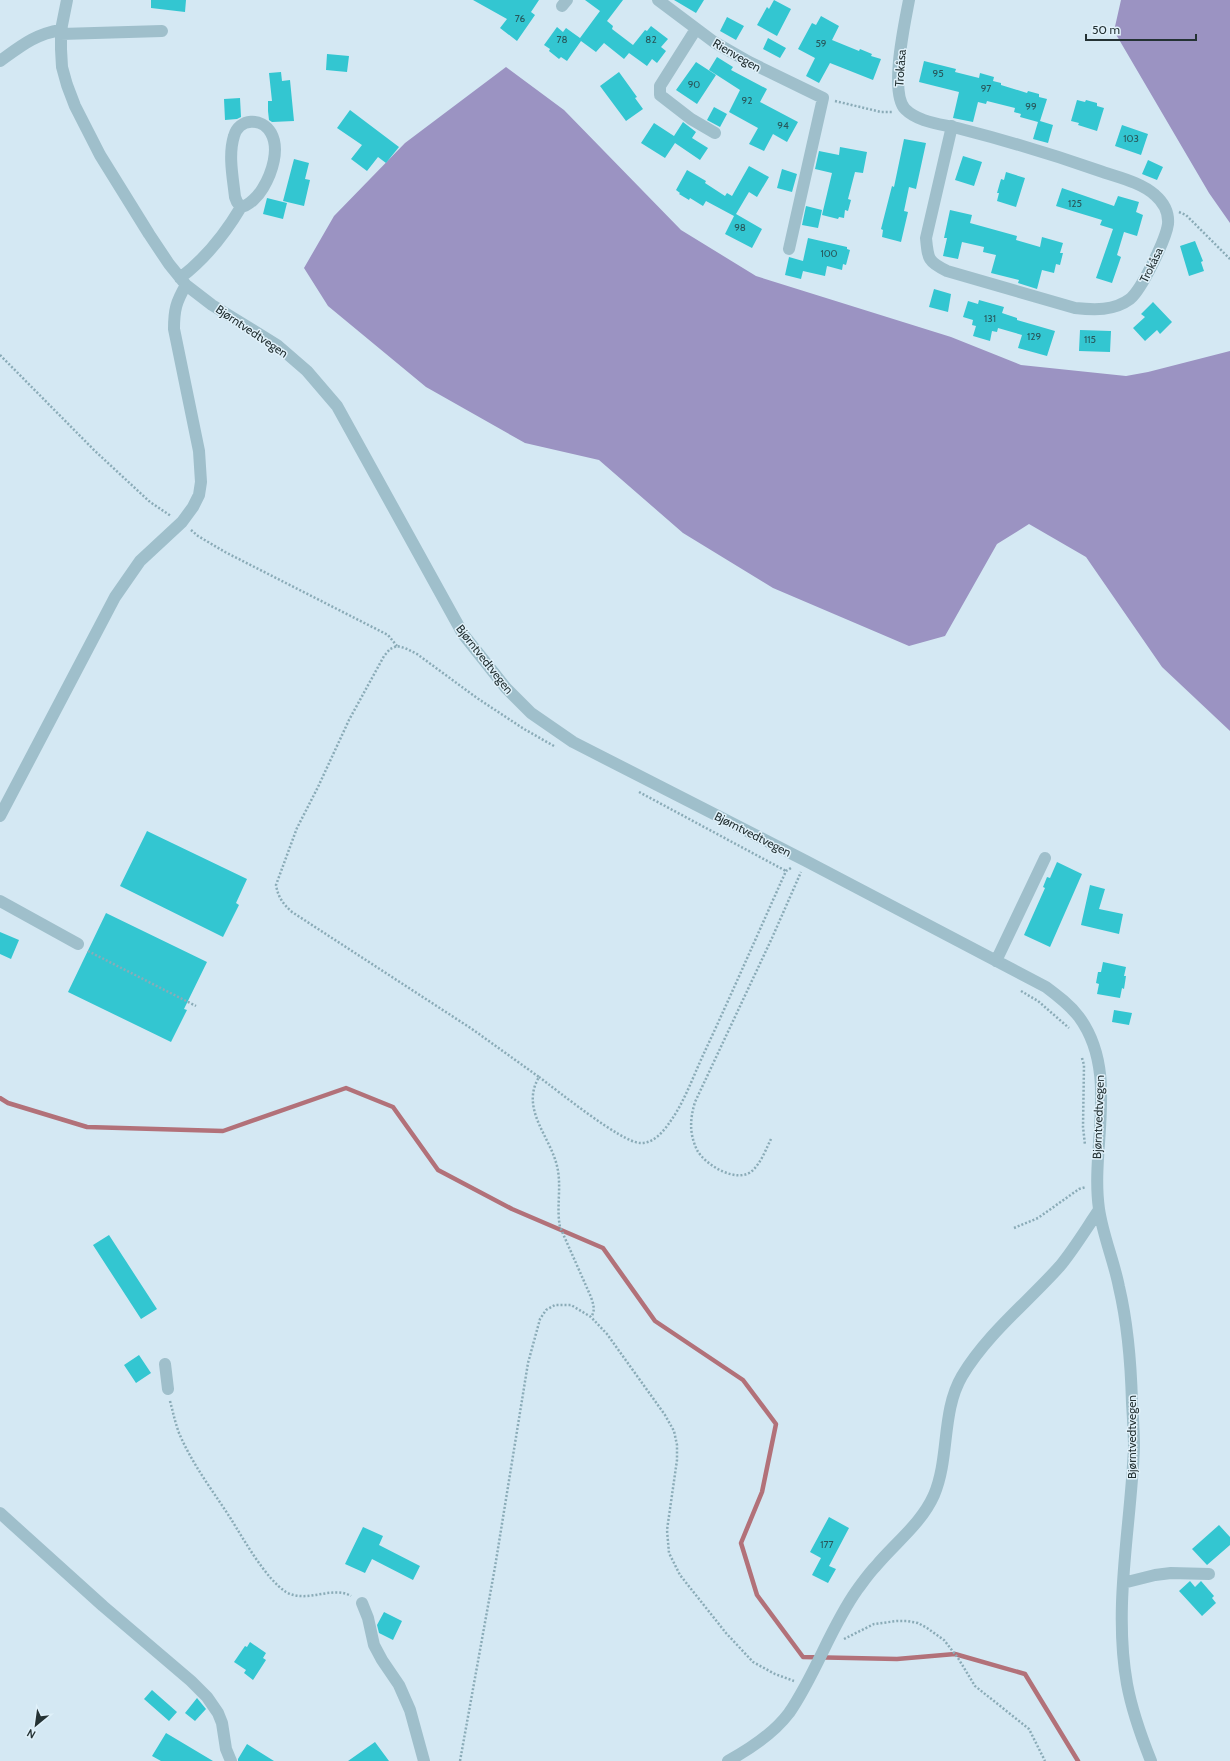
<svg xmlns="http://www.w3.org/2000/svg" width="1230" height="1761" viewBox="0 0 1230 1761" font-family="Cabin,sans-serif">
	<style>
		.green { fill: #9b93c2 }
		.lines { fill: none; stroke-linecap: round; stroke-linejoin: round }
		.stream { stroke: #b27179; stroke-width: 4.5 }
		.building { fill: #33c6d1 }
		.path { stroke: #8aabb7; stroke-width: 2.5; stroke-dasharray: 2 2; stroke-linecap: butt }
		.minor { stroke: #9fbfcb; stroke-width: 12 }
		.labels { text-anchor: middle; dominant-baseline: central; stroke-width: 3; stroke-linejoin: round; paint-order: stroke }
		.number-label { font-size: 10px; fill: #28575b }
		.street-label { font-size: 12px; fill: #243234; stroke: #e0f1fa }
	</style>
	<rect width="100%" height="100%" fill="#d4e8f3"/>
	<!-- green -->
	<path class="green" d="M1121 0H1230V223L1209 193 1114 31Z
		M506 67 564 110 681 230 756 276 951 337 1021 365 1126 376 1148 372 1230 351V731L1162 667 1086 557 1029 524 997 544 945 636 909 646 773 588 683 533 599 460 525 443 426 387 328 306 304 268 334 216 405 143Z"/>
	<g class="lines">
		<!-- stream -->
		<path class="stream" d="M0 1098 8 1103 87 1127 223 1131 346 1088 393 1107 438 1170 512 1209 603 1248 655 1321 743 1380 776 1424 762 1492 741 1543 757 1595 803 1657 897 1659 955 1654 1025 1674 1078 1761"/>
	</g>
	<!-- building -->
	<path class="building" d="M151 0H186L185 12 151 8Z
		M473 0H539L531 12 535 15 517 41 500 28 507 19Z
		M585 0H623L607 21 613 26 612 29 633 45 645 30 647 31 651 26 668 39 661 47 666 51 657 63 652 59 647 66 629 53 624 59 604 43 596 52 581 41 567 61 561 57 559 59 549 51 550 49 544 45 557 27 563 32 566 28 580 38 600 11Z
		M674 0H704L696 13Z
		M774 0 791 9 777 36 757 25 767 7 769 9Z
		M821 16 839 26 832 40 859 51 860 49 872 54 871 56 881 59 873 80 830 63 819 83 806 76 815 58 798 49 812 23 816 25Z
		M727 17 744 26 736 40 720 31Z
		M768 38 786 48 780 58 763 49Z
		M327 54 349 56 347 72 326 70Z
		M717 57 733 67 731 70 767 89 760 102 798 122 787 142 773 134 764 151 749 144 758 128 729 112 740 90 709 70Z
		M924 61 956 69 955 72 979 78 980 73 994 77 993 81 1001 83V85L1027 93 1028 91 1039 94V97L1047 99 1040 121 1053 125 1048 143 1033 139 1038 122 1020 117 1021 114 1014 112 1015 108 987 101 986 104 978 102 973 122 953 118 959 92 919 82Z
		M696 62 716 75 697 104 676 90Z
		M281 72 282 81 290 80 294 121 272 122 269 120 268 111V101H272L269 73Z
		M619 72 637 97 635 98 643 109 626 121 600 86Z
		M240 98 241 117 237 119 225 120 224 99Z
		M1077 100 1085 102 1086 100 1097 103V106L1104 108 1097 131 1078 125 1079 123 1071 121Z
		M714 107 727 114 720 127 707 120Z
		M350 110 399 147 386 163 378 157 367 171 351 159 362 145 337 128Z
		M683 122 696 132 692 138 708 148 700 160 675 143 665 158 641 143 654 123 674 136Z
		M1122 125 1148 134 1141 155 1115 146Z
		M904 139 926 143 916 189 909 187 904 211 908 212 901 242 882 237 883 230 881 229 892 186 894 187Z
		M840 147 867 152 863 173 855 172 848 199 851 200 848 211 845 210 844 218 839 217 838 219 822 215 832 173 815 169 819 151 839 155Z
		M963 156 982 162 974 186 955 180Z
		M294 159 309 163 305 179 310 180 304 206 283 201Z
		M1148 160 1163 167 1157 180 1142 174Z
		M749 166 769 177 757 197 749 192 736 214 762 229 752 248 725 234 734 216 706 201 703 206 690 198 689 200 679 194 680 193 676 190 687 170 706 181 705 183 725 196 727 193 732 196Z
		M782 169 797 174 792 192 777 188Z
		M1006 172 1025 178 1016 207 997 201 999 193H997L1001 179 1004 180Z
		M1062 188 1114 206 1118 196 1139 202 1136 212 1143 215 1137 236 1124 232 1117 255 1121 257 1112 283 1096 278 1113 229 1100 225 1102 220 1056 206Z
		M267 198 287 203 283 219 263 214Z
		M806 206 822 210 818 228 802 225Z
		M950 210 972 215 970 223 1017 236 1016 240 1040 247 1042 237 1063 243 1060 253H1063L1060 265 1056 264 1054 273 1042 270 1037 289 1018 283 1019 280 991 273 996 255 983 252 984 247 962 242 958 259 943 256 947 238H944Z
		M808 238 847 247V249L850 250 846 265 843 264 842 270 827 266 825 276 803 271 801 279 785 275 789 257 803 261Z
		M1195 241 1203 261 1201 262 1204 271 1189 276 1180 246Z
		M934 289 951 294 948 312 929 307Z
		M979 300 1004 307 1002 313 1017 318V320L1055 331 1047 356 1018 348 1022 335 998 328 997 332 992 331 990 341 973 336 976 326 972 325 973 320 963 317 968 301 978 304Z
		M1153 302 1172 322 1160 334 1157 330 1145 341 1133 328 1145 317 1141 314Z
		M1080 330 1111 331 1110 352 1079 351Z
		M147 831 247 879 236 903 239 905 223 937 120 886Z
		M1057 862 1082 874 1050 947 1024 935 1045 888 1043 887 1047 877 1050 878Z
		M1090 885 1105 889 1099 909 1123 914 1119 934 1081 925Z
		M106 913 207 962 184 1009 187 1010 171 1042 68 992Z
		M0 932 19 940 11 959 0 954Z
		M1103 962 1126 967 1124 976H1126L1124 989 1122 988 1120 998 1097 994 1099 984 1096 983 1098 972H1101Z
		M1114 1010 1132 1013 1129 1025 1112 1022Z
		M109 1235 157 1309 141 1319 93 1245Z
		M139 1355 151 1373 136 1383 124 1365Z
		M829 1517 849 1528 829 1566 836 1569 828 1583 812 1575 821 1558 810 1552Z
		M1219 1525 1230 1537V1545L1207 1565 1192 1549Z
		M363 1527 383 1536 379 1545 420 1566 413 1580 372 1559 365 1573 345 1564Z
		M1190 1581 1195 1587 1201 1581 1214 1596 1212 1598 1216 1603 1202 1616 1179 1591Z
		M384 1612 402 1621 393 1640 379 1633 377 1625Z
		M250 1642 266 1653 263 1658 266 1660 253 1680 244 1673 246 1670 234 1662 245 1646 247 1647Z
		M152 1690 177 1712 169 1721 144 1699Z
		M197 1698 206 1709 195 1721 185 1713Z
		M166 1733 213 1761H161L152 1756Z
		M375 1742 389 1761H348Z
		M247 1744 274 1761H238V1759Z"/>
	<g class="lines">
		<!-- path -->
		<path class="path" d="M835 101 881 112H893
			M1179 212 1186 215 1230 259
			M0 355 95 451 150 502 171 516
			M191 530 198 536 225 552 388 635 397 646
			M554 746 524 729 477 698 417 654 405 648 397 646 390 649 384 656 349 720 318 787 297 828 276 885C278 897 283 904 292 912L472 1029 539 1077C520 1109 550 1136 557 1166 562 1186 556 1207 560 1227L591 1297C593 1304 596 1310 591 1317
			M639 792 786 871
			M88 951 196 1006
			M1021 991 1038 1001 1069 1028
			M1082 1058 1084 1065 1083 1127 1085 1145
			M539 1077C558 1091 621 1142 640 1143 653 1144 663 1132 670 1122 685 1101 694 1074 705 1051 733 991 759 931 786 871L791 868
			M771 1139C766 1149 761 1163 752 1171 737 1184 705 1165 697 1150 689 1133 690 1119 695 1102L772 938 801 872
			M1014 1228 1038 1218 1079 1189 1086 1187
			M170 1401C173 1412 175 1422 179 1433 192 1464 213 1491 231 1519 244 1540 266 1579 286 1592 307 1604 332 1585 351 1596
			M844 1639 874 1624 897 1621H907L918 1623 927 1628 944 1640 958 1658 975 1686 1029 1729 1045 1761
			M460 1761 495 1567 528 1363 540 1319 546 1310 555 1305H571L591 1317 607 1334 665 1415 674 1431 677 1445V1460L667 1530 669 1553 680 1575 726 1633 753 1662 775 1674 794 1681"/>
		<!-- minor -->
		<path class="minor" d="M67 0 61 30V49L62 67 67 85 75 106 100 155 149 234 169 264 186 285 212 305 277 345 307 371 337 406 463 634 506 688 531 713 573 742 806 861 1046 987C1058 996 1070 1005 1079 1017 1120 1073 1090 1147 1099 1209 1103 1236 1114 1261 1119 1287 1128 1325 1131 1365 1132 1403 1133 1418 1134 1433 1134 1447 1131 1526 1113 1606 1127 1684 1132 1711 1141 1736 1151 1761
			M658 0 714 42 749 62 823 98 789 249
			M909 0C905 22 889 92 905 109 919 123 943 124 961 129 1008 141 1054 155 1100 171 1117 177 1141 182 1155 195 1163 202 1169 212 1168 224 1166 239 1142 289 1130 299 1114 311 1094 310 1075 308L947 271C928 262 928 259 926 238L952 126
			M562 6 567 0
			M696 29 660 86V95L691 119 715 133
			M61 34 162 31
			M0 61C21 46 35 34 61 30
			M180 278C205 259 225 234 241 207 249 206 259 195 263 188 272 173 280 149 271 133 262 117 239 118 234 136 228 155 233 178 235 197L237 202 241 207
			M0 816 115 597 140 561 182 522 193 507 199 495 201 482 199 451 174 329C174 310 176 302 186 285
			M0 901 78 944
			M996 961 1045 858
			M165 1364 168 1389
			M0 1513 103 1606 191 1681 207 1697 218 1713 222 1723 226 1749 231 1761
			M1123 1583 1155 1575 1171 1573 1209 1574
			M362 1603 368 1618 374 1645 382 1660 399 1685 410 1710 424 1761
			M728 1761C750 1749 774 1733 789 1713 816 1674 830 1628 857 1590 863 1582 869 1573 876 1566 896 1542 921 1524 934 1495 950 1457 941 1412 962 1376 988 1333 1027 1303 1060 1266 1074 1249 1086 1229 1099 1210"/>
	</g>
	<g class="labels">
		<!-- number labels -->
		<g class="number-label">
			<text x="520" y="18">76</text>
			<text x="562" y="39">78</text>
			<text x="651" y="39">82</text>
			<text x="821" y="43">59</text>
			<text x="938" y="73">95</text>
			<text x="694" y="84">90</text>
			<text x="986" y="88">97</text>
			<text x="747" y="100">92</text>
			<text x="1031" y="106">99</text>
			<text x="783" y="125">94</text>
			<text x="1131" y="138">103</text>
			<text x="1075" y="203">125</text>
			<text x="740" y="227">98</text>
			<text x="829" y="253">100</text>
			<text x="990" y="318">131</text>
			<text x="1034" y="336">129</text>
			<text x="1090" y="339">115</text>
			<text x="827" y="1544">177</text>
		</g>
		<!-- street labels -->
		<g class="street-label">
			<text transform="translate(737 55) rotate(30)">Rienvegen</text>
			<text transform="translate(900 68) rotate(-86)">Trokåsa</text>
			<text transform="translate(1151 265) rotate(-64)">Trokåsa</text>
			<text transform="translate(252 331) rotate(34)">Bjørntvedtvegen</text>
			<text transform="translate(485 659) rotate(52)">Bjørntvedtvegen</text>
			<text transform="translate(753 834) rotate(27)">Bjørntvedtvegen</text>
			<text transform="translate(1098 1117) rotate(-88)">Bjørntvedtvegen</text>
			<text transform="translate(1131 1437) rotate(-90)">Bjørntvedtvegen</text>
		</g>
	</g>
	<!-- north arrow -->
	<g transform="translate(36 1725) rotate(209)" stroke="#e0f1fa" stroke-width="3" paint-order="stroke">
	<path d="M0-3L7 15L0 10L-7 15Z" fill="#243234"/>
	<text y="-6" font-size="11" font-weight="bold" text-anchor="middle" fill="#243234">N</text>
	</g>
	<!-- scale -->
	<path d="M1086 34v6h110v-6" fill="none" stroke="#243234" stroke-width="2"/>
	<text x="1092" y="34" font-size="12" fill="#243234" stroke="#e0f1fa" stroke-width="3" paint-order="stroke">50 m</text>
</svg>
